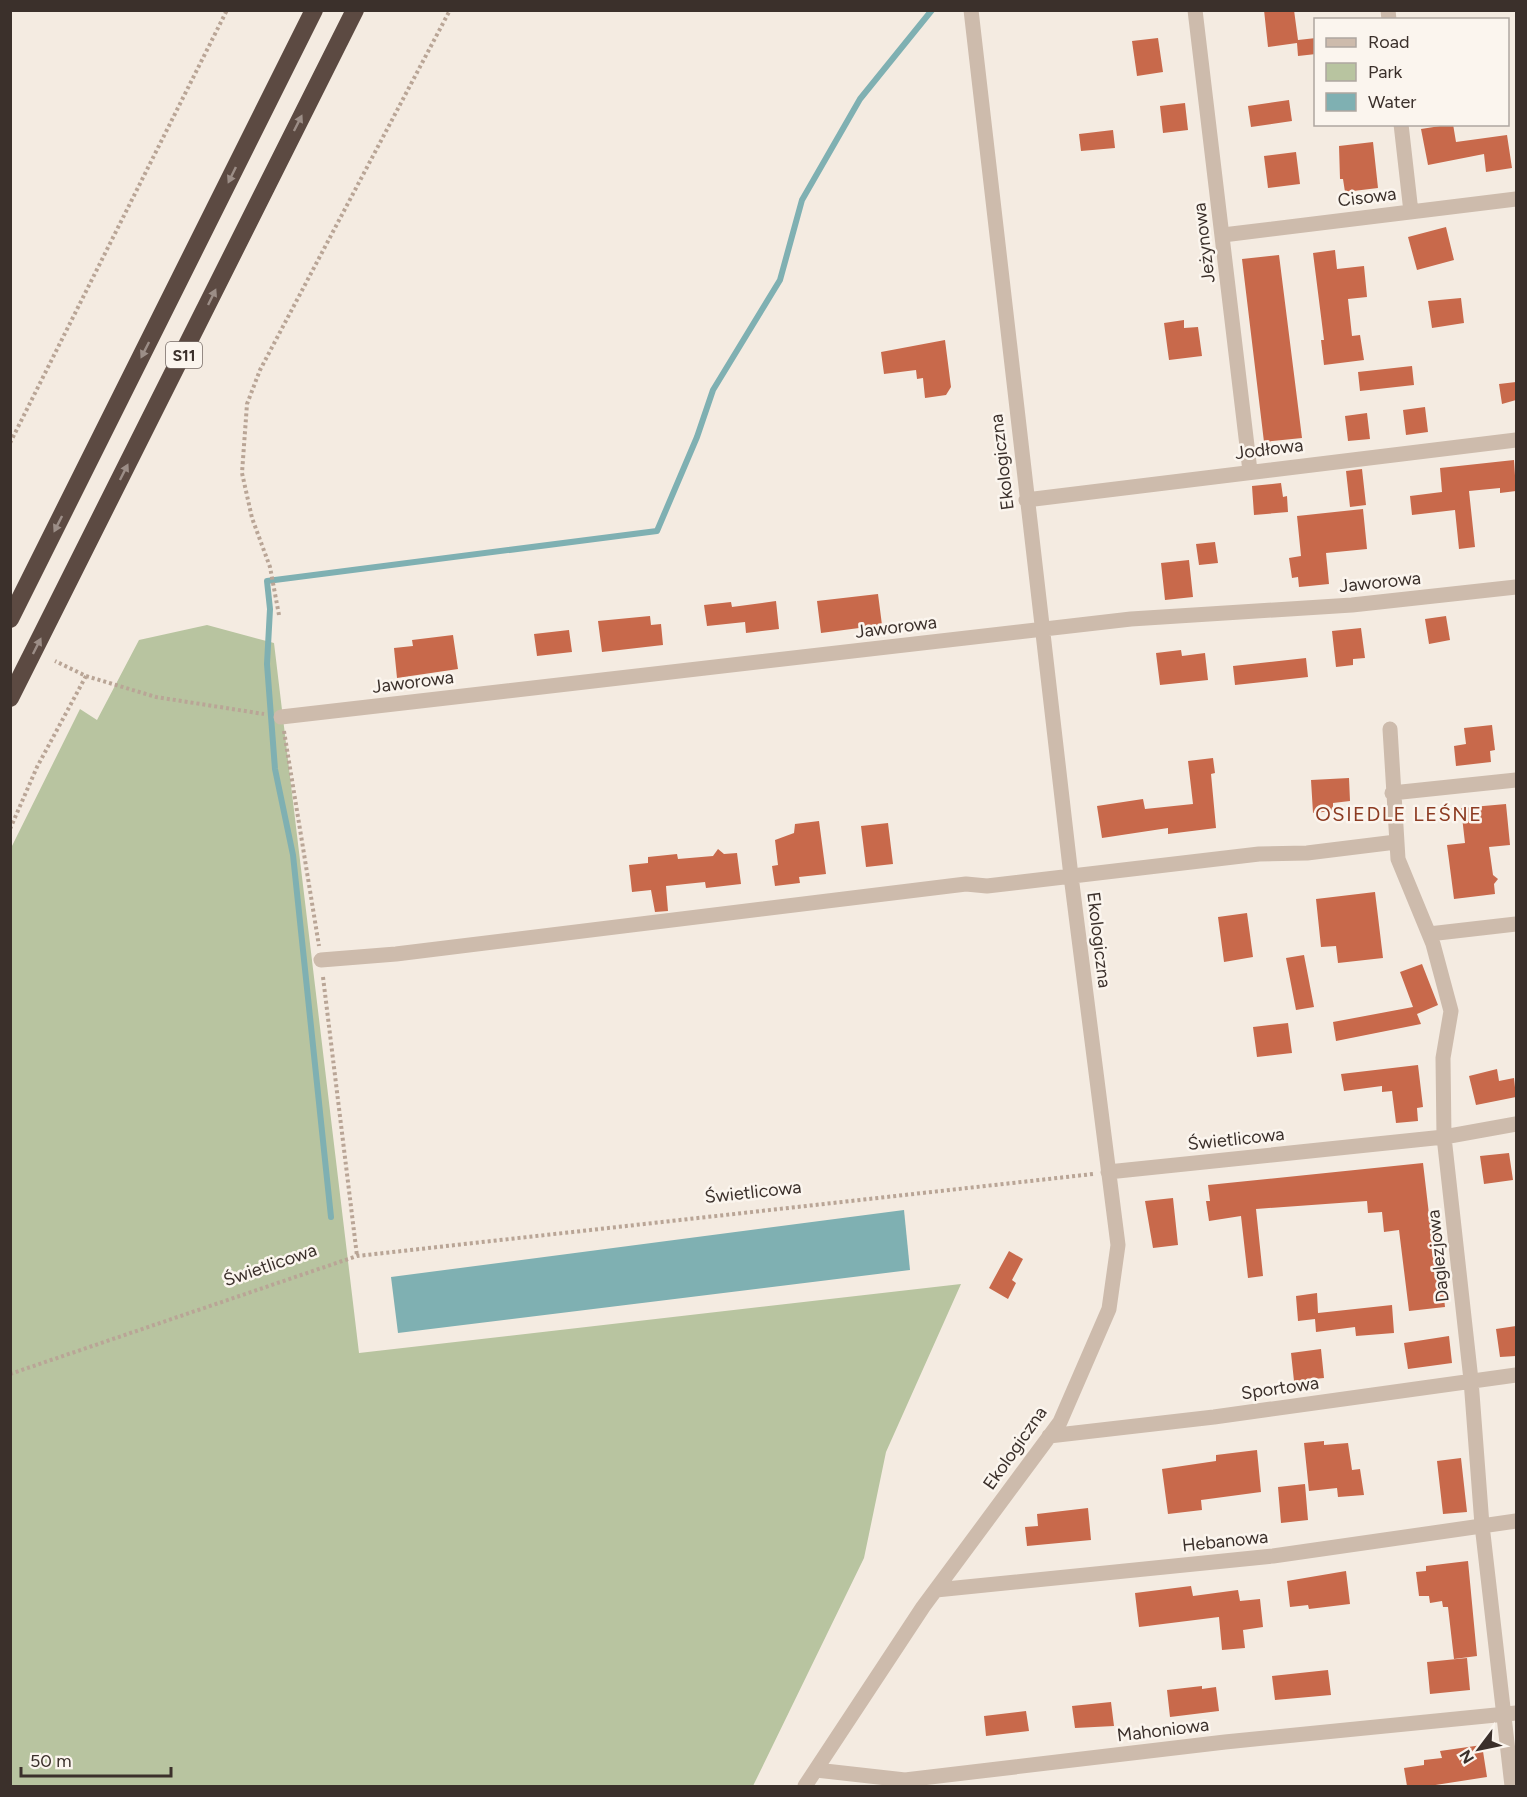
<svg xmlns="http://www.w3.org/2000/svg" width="1527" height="1797" viewBox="0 0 1527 1797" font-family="Figtree,sans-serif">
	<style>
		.green { fill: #b8c4a0 }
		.water { fill: #7fb0b2 }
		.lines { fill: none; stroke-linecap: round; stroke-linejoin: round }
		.stream { stroke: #7fb0b2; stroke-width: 6 }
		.building { fill: #c8694b }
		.path { stroke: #b9a596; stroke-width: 4; stroke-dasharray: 3 3; stroke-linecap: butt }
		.street { stroke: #cdbbac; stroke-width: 15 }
		.highway { stroke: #5c4a42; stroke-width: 18 }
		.oneway { fill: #9c8e87 }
		.labels { text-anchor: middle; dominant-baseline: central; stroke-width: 5; stroke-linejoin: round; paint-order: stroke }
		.shield { fill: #fbf5ee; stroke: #756b66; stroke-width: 1.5 }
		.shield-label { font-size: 16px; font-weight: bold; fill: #3b302b }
		.street-label { font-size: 18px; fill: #3b302b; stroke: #fbf5ee }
		.neighbourhood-label { font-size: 20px; letter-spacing: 1.5px; fill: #8c3b22; stroke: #fbf5ee }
	</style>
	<rect width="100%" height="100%" fill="#f4ebe1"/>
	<!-- green -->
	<path class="green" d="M207 625 274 643 359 1353 961 1284 886 1452 864 1558 753 1786H11L10 850 80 709 97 720 139 640Z"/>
	<!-- water -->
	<path class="water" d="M904 1210 910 1270 398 1333 391 1277Z"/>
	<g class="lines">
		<!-- stream -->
		<path class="stream" d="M331 1217 293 855 275 769 267 664 270 609 267 581 657 531 697 437 713 390 780 280 802 200 860 99 932 10"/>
	</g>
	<!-- building -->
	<path class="building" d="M1264 10H1294L1298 40 1316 38V54L1298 56 1297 43 1268 47Z
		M1158 38 1163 72 1137 76 1132 41Z
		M1289 100 1292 121 1251 127 1248 106Z
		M1185 103 1188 130 1163 133 1160 106Z
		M1453 124 1456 142 1507 135 1512 168 1486 172 1484 154 1428 165 1421 129Z
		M1113 130 1115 148 1081 151 1079 134Z
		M1373 142 1378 188 1345 192 1343 179H1340L1339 146Z
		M1296 152 1300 184 1268 188 1264 156Z
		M1446 227 1454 260 1417 270 1408 237Z
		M1335 250 1337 269 1364 266 1367 297 1348 299 1352 336 1360 335 1364 360 1324 365 1321 340H1324L1313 253Z
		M1279 255 1302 438 1264 442 1242 259Z
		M1461 298 1464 323 1432 328 1428 301Z
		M1184 320V328L1198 327 1202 356 1169 360 1164 323Z
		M945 340 951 387 946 395 925 398 923 378 917 379 916 370 884 374 881 352Z
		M1412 366 1414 385 1360 391 1358 372Z
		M1516 382V400L1502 404 1499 384Z
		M1425 407 1428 432 1406 435 1403 410Z
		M1367 413 1370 439 1348 441 1345 416Z
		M1514 460 1516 491 1500 493V488L1469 491 1475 547 1459 549 1455 510 1412 515 1410 496 1442 492 1440 468Z
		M1362 469 1366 505 1350 507 1346 471Z
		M1281 483 1283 497 1287 496 1288 512 1254 515 1252 486Z
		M1363 509 1367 549 1326 553 1329 584 1299 587 1298 577 1292 578 1289 558 1301 556 1297 516Z
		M1215 542 1218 563 1199 565 1196 544Z
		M1189 560 1193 597 1165 600 1161 563Z
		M878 594 882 625 821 633 817 601Z
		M776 601 779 629 746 633 745 622 707 626 704 605 731 602 732 607Z
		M650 616 651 625 661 624 663 645 602 652 598 621Z
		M1446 616 1450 640 1429 644 1425 619Z
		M1361 628 1365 658 1353 659V665L1336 667 1332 631Z
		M569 630 572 652 537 656 534 634Z
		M453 635 458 669 397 678 394 648 413 646 412 640Z
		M1181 650 1182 656 1205 653 1208 680 1160 685 1156 653Z
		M1306 658 1308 677 1235 685 1233 666Z
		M1492 725 1495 750 1490 751 1491 762 1456 766 1454 746 1466 744 1464 728Z
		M1213 758 1215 773 1211 774 1216 828 1168 834V828L1102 838 1097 806 1143 799 1145 809 1193 804 1188 761Z
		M1349 778 1350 801 1333 803V811L1313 813 1311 780Z
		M1506 804 1510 845 1489 847 1493 875 1498 879 1494 884 1495 894 1454 899 1447 845 1465 843 1461 808Z
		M819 821 826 874 799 877 800 883 775 886 772 866 778 865 775 840 794 833 795 824Z
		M888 823 893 864 866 867 861 826Z
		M718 849 724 854 737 853 741 884 706 888 705 882 666 886 668 911 655 912 651 890 632 892 629 865 648 863V857L677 854 678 859 713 856Z
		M1375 892 1383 958 1338 963 1336 946 1321 947 1316 899Z
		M1247 913 1253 957 1224 962 1218 917Z
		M1304 955 1314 1007 1296 1010 1286 958Z
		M1422 964 1438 1005 1417 1014 1421 1024 1336 1041 1333 1022 1413 1007 1400 972Z
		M1288 1023 1292 1053 1257 1057 1253 1027Z
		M1418 1065 1423 1107 1417 1108 1418 1121 1396 1123 1392 1091 1382 1092V1086L1344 1091 1341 1074Z
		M1497 1069 1499 1081 1514 1078 1516 1097 1476 1105 1469 1076Z
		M1509 1153 1513 1180 1484 1184 1480 1156Z
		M1423 1163 1430 1223 1436 1222 1445 1307 1409 1311 1399 1230 1384 1232 1382 1212 1368 1213 1367 1201 1256 1209 1263 1276 1248 1278 1241 1216 1209 1221 1206 1201H1210L1208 1185Z
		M1173 1198 1178 1245 1153 1248 1145 1201Z
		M1009 1251 1023 1259 1012 1280 1016 1283 1008 1299 989 1288Z
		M1317 1293 1318 1313 1392 1305 1394 1333 1356 1336 1355 1327 1316 1332 1315 1319 1298 1321 1296 1296Z
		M1516 1326V1356L1500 1357 1496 1329Z
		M1449 1336 1452 1363 1408 1369 1404 1343Z
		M1321 1349 1324 1378 1294 1381 1291 1353Z
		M1324 1441V1445L1348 1443 1352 1470 1360 1469 1364 1495 1338 1497 1337 1488 1309 1491 1304 1443Z
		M1257 1450 1261 1492 1201 1500 1202 1510 1168 1514 1162 1469 1216 1461V1455Z
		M1461 1458 1467 1512 1443 1514 1437 1461Z
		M1305 1484 1308 1520 1281 1523 1278 1487Z
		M1088 1508 1091 1540 1027 1546 1025 1527 1038 1526 1037 1514Z
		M1468 1561 1477 1656 1454 1659 1448 1607H1443L1442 1601 1430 1603 1429 1596H1419L1416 1572 1426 1571V1566Z
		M1346 1571 1350 1604 1309 1609 1308 1605 1290 1607 1287 1581Z
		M1191 1586 1193 1596 1238 1590 1240 1601 1260 1599 1263 1627 1243 1630 1245 1648 1222 1650 1219 1617 1139 1627 1135 1593Z
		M1467 1658 1470 1690 1430 1694 1427 1662Z
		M1328 1670 1331 1695 1275 1700 1272 1676Z
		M1202 1686V1689L1216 1687 1219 1711 1170 1717 1167 1690Z
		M1111 1702 1114 1726 1075 1728 1072 1706Z
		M1026 1711 1029 1731 986 1736 984 1716Z
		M1482 1745 1487 1777 1429 1786H1407L1404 1768 1424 1765V1760L1442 1758 1440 1751Z"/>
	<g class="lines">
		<!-- path -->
		<path class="path" d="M10 443 227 10
			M279 615 270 567 252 518 242 473 247 404 260 370 450 10
			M86 676 156 697 264 714
			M284 731 319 946
			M10 829 37 767 86 676 55 661
			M323 977 357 1256
			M10 1374 357 1256 1093 1174"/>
		<!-- street -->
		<path class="street" d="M1195 10 1250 471
			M1388 10 1389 20
			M1401 124 1411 212
			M1223 235 1516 199
			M1026 500 1516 440
			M281 717 1131 619 1352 605 1516 587
			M1390 729 1398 859 1433 944 1451 1011 1443 1058 1444 1137 1471 1380 1482 1525 1512 1786
			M1392 793 1516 780
			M1429 934 1516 924
			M321 960 396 954 966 884 987 886 1259 854 1307 853 1396 842
			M1108 1172 1444 1137 1516 1124
			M1049 1436 1214 1417 1516 1375
			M936 1590 1273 1556 1516 1521
			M816 1770 905 1780 1225 1742 1516 1713
			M805 1786 923 1607 1060 1422 1109 1309 1118 1245 1071 876 971 10"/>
		<!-- highway -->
		<path class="highway" d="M10 619 314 10
			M10 698 355 10"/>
	</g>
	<!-- one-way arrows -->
	<defs><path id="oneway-solid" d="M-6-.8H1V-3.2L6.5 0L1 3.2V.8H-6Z" transform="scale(1.5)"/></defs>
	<g class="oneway">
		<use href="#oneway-solid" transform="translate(298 123) rotate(-63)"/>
		<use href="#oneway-solid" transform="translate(232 175) rotate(116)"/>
		<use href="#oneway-solid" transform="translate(212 297) rotate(-64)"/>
		<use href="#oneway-solid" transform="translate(145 350) rotate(117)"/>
		<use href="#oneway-solid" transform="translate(124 472) rotate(-63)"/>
		<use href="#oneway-solid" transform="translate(58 524) rotate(117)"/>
		<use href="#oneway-solid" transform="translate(37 646) rotate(-63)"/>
	</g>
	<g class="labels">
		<!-- shield labels -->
		<rect class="shield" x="166" y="342" width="36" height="26" rx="4.5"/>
		<g class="shield-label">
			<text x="184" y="355">S11</text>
		</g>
		<!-- street labels -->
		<g class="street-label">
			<text transform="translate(1367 197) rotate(-7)">Cisowa</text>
			<text transform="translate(1204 243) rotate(-97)">Jeżynowa</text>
			<text transform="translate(1269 449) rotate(-7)">Jodłowa</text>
			<text transform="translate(1002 462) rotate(-97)">Ekologiczna</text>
			<text transform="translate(1380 582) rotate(-6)">Jaworowa</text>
			<text transform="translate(896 627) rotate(-7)">Jaworowa</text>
			<text transform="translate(413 682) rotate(-7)">Jaworowa</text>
			<text transform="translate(1099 940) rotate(83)">Ekologiczna</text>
			<text transform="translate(1236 1139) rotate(-6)">Świetlicowa</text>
			<text transform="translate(753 1192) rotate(-6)">Świetlicowa</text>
			<text transform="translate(1438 1256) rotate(-96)">Daglezjowa</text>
			<text transform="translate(270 1265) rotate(-19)">Świetlicowa</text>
			<text transform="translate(1280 1388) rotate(-8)">Sportowa</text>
			<text transform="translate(1015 1448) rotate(-55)">Ekologiczna</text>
			<text transform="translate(1225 1541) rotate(-6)">Hebanowa</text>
			<text transform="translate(1163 1730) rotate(-7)">Mahoniowa</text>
		</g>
		<!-- neighbourhood labels -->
		<g class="neighbourhood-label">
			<text x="1399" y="814">OSIEDLE LEŚNE</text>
		</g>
	</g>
	<!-- border -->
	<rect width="1527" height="1797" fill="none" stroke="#3b302b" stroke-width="24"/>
	<!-- legend -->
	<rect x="1314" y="18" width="195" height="108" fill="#fbf5ee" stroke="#aea6a0" stroke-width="1.5"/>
	<rect x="1326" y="38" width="30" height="9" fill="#cdbbac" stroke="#aea6a0" stroke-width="1.5"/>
	<text x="1368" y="48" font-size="18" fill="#3b302b">Road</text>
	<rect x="1326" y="63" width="30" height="18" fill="#b8c4a0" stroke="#aea6a0" stroke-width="1.5"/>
	<text x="1368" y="78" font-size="18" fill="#3b302b">Park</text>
	<rect x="1326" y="93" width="30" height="18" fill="#7fb0b2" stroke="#aea6a0" stroke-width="1.5"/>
	<text x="1368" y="108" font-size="18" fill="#3b302b">Water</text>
	<!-- north arrow -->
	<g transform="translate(1479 1749) rotate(238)" stroke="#fbf5ee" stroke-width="4.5" paint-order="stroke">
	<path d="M0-4.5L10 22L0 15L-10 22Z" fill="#3b302b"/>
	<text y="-9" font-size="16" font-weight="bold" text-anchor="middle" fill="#3b302b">N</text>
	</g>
	<!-- scale -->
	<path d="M21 1767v9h150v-9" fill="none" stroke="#3b302b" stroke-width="3"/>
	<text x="30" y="1767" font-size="18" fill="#3b302b" stroke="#fbf5ee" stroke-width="4.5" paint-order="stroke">50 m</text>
</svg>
